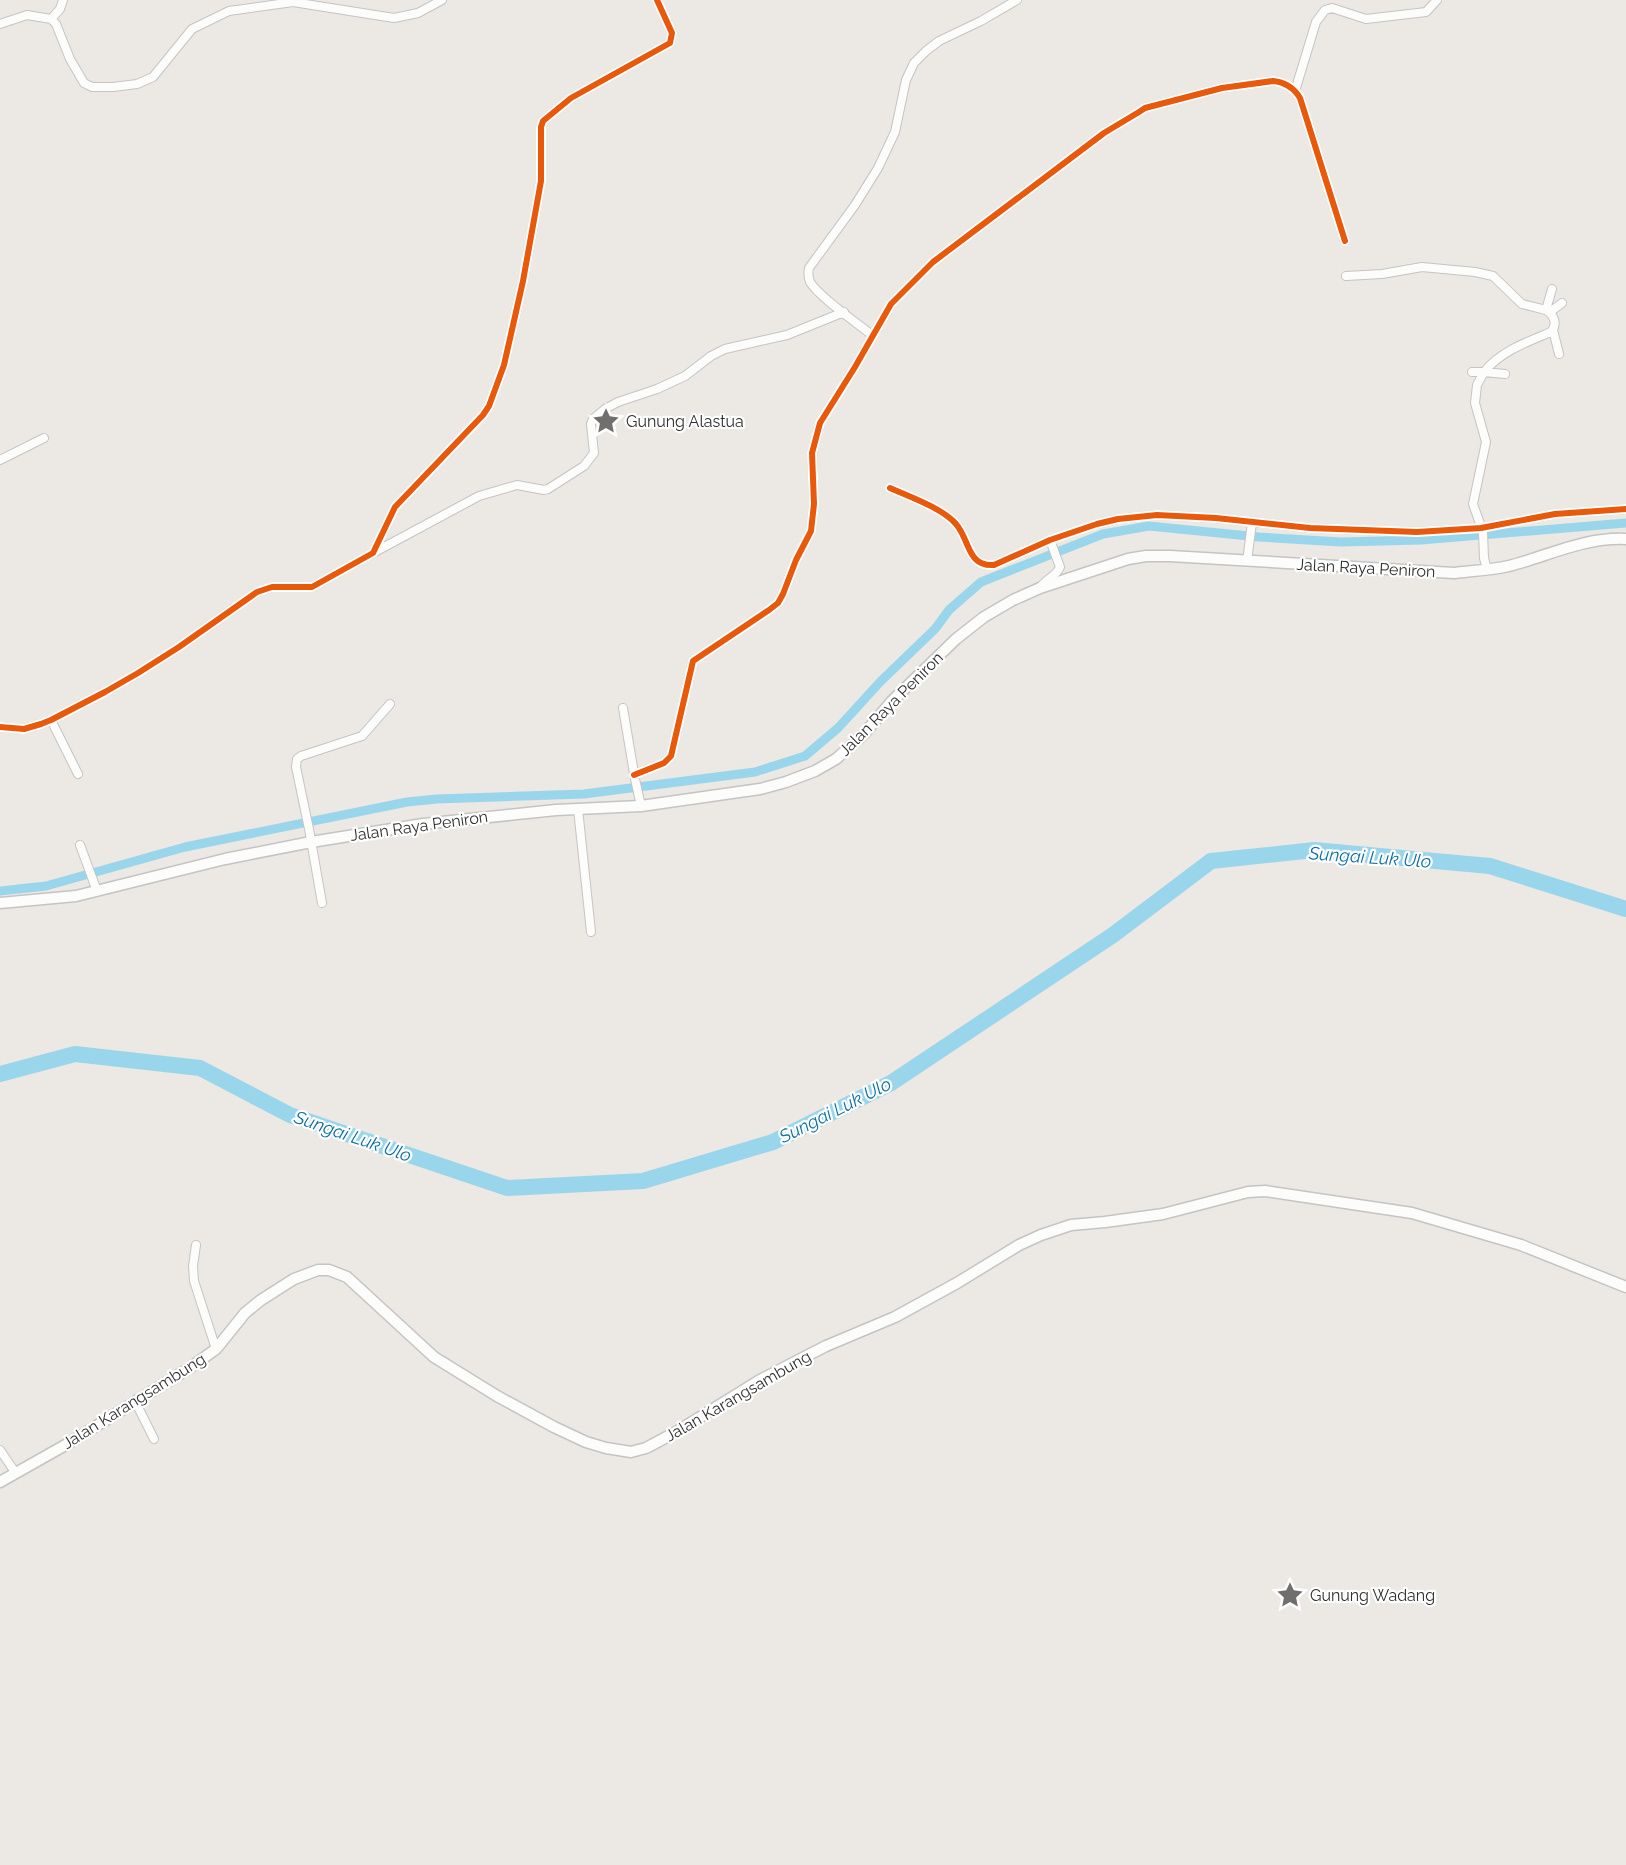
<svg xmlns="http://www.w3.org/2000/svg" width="1626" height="1865" viewBox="0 0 1626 1865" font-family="Raleway,sans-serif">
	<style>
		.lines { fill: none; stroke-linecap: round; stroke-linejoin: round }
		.canal { stroke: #99d6ec; stroke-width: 9 }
		.river { stroke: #99d6ec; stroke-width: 16 }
		.street-casing { stroke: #c5c4c5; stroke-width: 10 }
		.secondary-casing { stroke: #c5c4c5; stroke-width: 13 }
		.street { stroke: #fcfcfb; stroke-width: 8 }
		.secondary { stroke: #fcfcfb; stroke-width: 10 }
		.cycleway-casing { stroke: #fff; stroke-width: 10 }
		.cycleway { stroke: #e8590c; stroke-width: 6 }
		.labels { text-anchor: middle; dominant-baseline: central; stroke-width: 4.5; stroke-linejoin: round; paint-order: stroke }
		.poi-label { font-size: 16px; fill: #2e2e2e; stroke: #fff; text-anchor: start }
		.street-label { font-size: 16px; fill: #2e2e2e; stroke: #fff }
		.water-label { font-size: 18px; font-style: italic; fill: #0d6fa3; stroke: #fff }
	</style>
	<rect width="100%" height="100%" fill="#ece8e4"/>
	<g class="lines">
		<!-- canal -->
		<path class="canal" d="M0 891 46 886 185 847 407 802 437 799 584 794 755 772 805 756 838 728 881 681 935 629 949 610 981 582 1103 534 1149 526 1259 537 1341 542 1421 540 1626 523"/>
		<!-- river -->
		<path class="river" d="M0 1074 75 1054 200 1068 290 1115 507 1188 643 1181 773 1142 891 1083 1113 935 1211 861 1314 850 1490 866 1626 909"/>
		<defs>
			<path id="street" d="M51 19 60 9 63 0
				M0 24 27 15 51 19 56 24 70 59 84 83 92 87H113L137 84 153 77 192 29 229 11 293 2 394 18 418 13 442 0
				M1295 91 1316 22 1325 10 1332 8 1366 19 1426 12 1437 0
				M1346 276 1382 274 1422 267 1475 272 1493 276 1522 304 1546 310C1554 315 1558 324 1551 332 1527 342 1501 351 1484 372L1505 374
				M1546 310 1552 289
				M1550 312 1562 303
				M1553 330 1559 354
				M872 335C857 323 819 297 810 282 808 277 808 273 809 268L855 205 878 168 895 132 906 80 914 63 926 51 939 41 981 21 1017 0
				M1472 372H1484L1477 385 1475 403 1486 442 1473 504 1483 532 1484 558 1487 570
				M0 460 44 438
				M890 488C910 497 942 508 956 524 970 540 967 567 994 565L1050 540 1097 524 1118 519 1157 515 1216 518 1310 528 1417 532 1481 528 1555 514 1626 509
				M373 553 479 496 517 485 544 490 548 489 584 466 594 453 591 424 593 419 605 409 618 402 657 389 685 376 711 356 725 349 787 335 844 312
				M1247 561 1252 523
				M1040 588C1045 579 1056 577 1060 567L1050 540
				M623 708 635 779 641 806
				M51 720 78 774
				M0 727 24 729 41 724 51 720 105 692 138 673 179 647 257 592 272 587H312L373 553 395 507 483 415 489 406 504 365 523 281 541 181V127L543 121 571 98 670 43 672 33 657 0
				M634 775 664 763 671 756 693 661 769 610 778 603 783 594 796 560 811 531 814 504 812 453 820 423 855 367 891 304 933 262 1104 133 1139 112 1145 108 1222 88 1273 81C1284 82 1294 88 1300 98L1345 241
				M578 809 591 932
				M80 845 97 891
				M322 903 309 829 296 767 297 759 301 756 362 736 390 704
				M196 1245 193 1266 194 1281 216 1349
				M135 1401 154 1439
				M0 1450 15 1472"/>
			<path id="secondary" d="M0 903 76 896 225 859 311 842 423 824 556 810 641 806 760 789 786 782 815 771 836 759 864 734 892 701 956 639 984 617 1013 600 1040 588 1128 559 1146 556H1170L1454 573C1472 571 1491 570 1509 566 1548 556 1584 537 1626 539
				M0 1482 69 1443 191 1367 216 1349 245 1313 261 1300 294 1279 318 1270H329L347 1277 434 1357 497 1396 554 1427 586 1442 606 1448 631 1452 646 1448 676 1432 760 1380 826 1346 895 1317 957 1283 1019 1245 1041 1235 1071 1225 1105 1222 1163 1214 1248 1192 1265 1191 1412 1213 1521 1245 1626 1287"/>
		</defs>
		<!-- street casing -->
		<use href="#street" class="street-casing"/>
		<!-- secondary casing -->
		<use href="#secondary" class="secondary-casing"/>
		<!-- street -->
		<use href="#street" class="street"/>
		<!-- secondary -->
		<use href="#secondary" class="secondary"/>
		<defs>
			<path id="cycleway" d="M890 488C910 497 942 508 956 524 970 540 967 567 994 565L1050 540 1097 524 1118 519 1157 515 1216 518 1310 528 1417 532 1481 528 1555 514 1626 509
				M0 727 24 729 41 724 51 720 105 692 138 673 179 647 257 592 272 587H312L373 553 395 507 483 415 489 406 504 365 523 281 541 181V127L543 121 571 98 670 43 672 33 657 0
				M634 775 664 763 671 756 693 661 769 610 778 603 783 594 796 560 811 531 814 504 812 453 820 423 855 367 891 304 933 262 1104 133 1139 112 1145 108 1222 88 1273 81C1284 82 1294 88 1300 98L1345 241"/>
		</defs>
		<!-- cycleway casing -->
		<use href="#cycleway" class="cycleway-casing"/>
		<!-- cycleway -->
		<use href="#cycleway" class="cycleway"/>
	</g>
	<!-- icons -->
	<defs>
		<symbol id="sight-bare" viewBox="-9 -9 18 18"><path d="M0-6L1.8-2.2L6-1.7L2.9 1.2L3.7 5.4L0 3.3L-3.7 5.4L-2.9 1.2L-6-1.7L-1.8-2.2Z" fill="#706f6e" stroke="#fff" stroke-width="2.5" paint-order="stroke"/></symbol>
	</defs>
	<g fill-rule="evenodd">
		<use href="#sight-bare" x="587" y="402" width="38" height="38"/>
		<use href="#sight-bare" x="1271" y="1576" width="38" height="38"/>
	</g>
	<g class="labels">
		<!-- poi labels -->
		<g class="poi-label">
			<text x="626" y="421">Gunung Alastua</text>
			<text x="1310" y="1595">Gunung Wadang</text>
		</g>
		<!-- street labels -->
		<g class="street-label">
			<text transform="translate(1366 568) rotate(3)">Jalan Raya Peniron</text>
			<text transform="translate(891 704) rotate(-45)">Jalan Raya Peniron</text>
			<text transform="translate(419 826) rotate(-8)">Jalan Raya Peniron</text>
			<text transform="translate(738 1396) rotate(-30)">Jalan Karangsambung</text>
			<text transform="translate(134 1401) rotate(-32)">Jalan Karangsambung</text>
		</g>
		<!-- water labels -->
		<g class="water-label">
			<text transform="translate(1370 857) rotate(4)">Sungai Luk Ulo</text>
			<text transform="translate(835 1110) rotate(-27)">Sungai Luk Ulo</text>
			<text transform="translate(353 1136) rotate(19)">Sungai Luk Ulo</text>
		</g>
	</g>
</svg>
